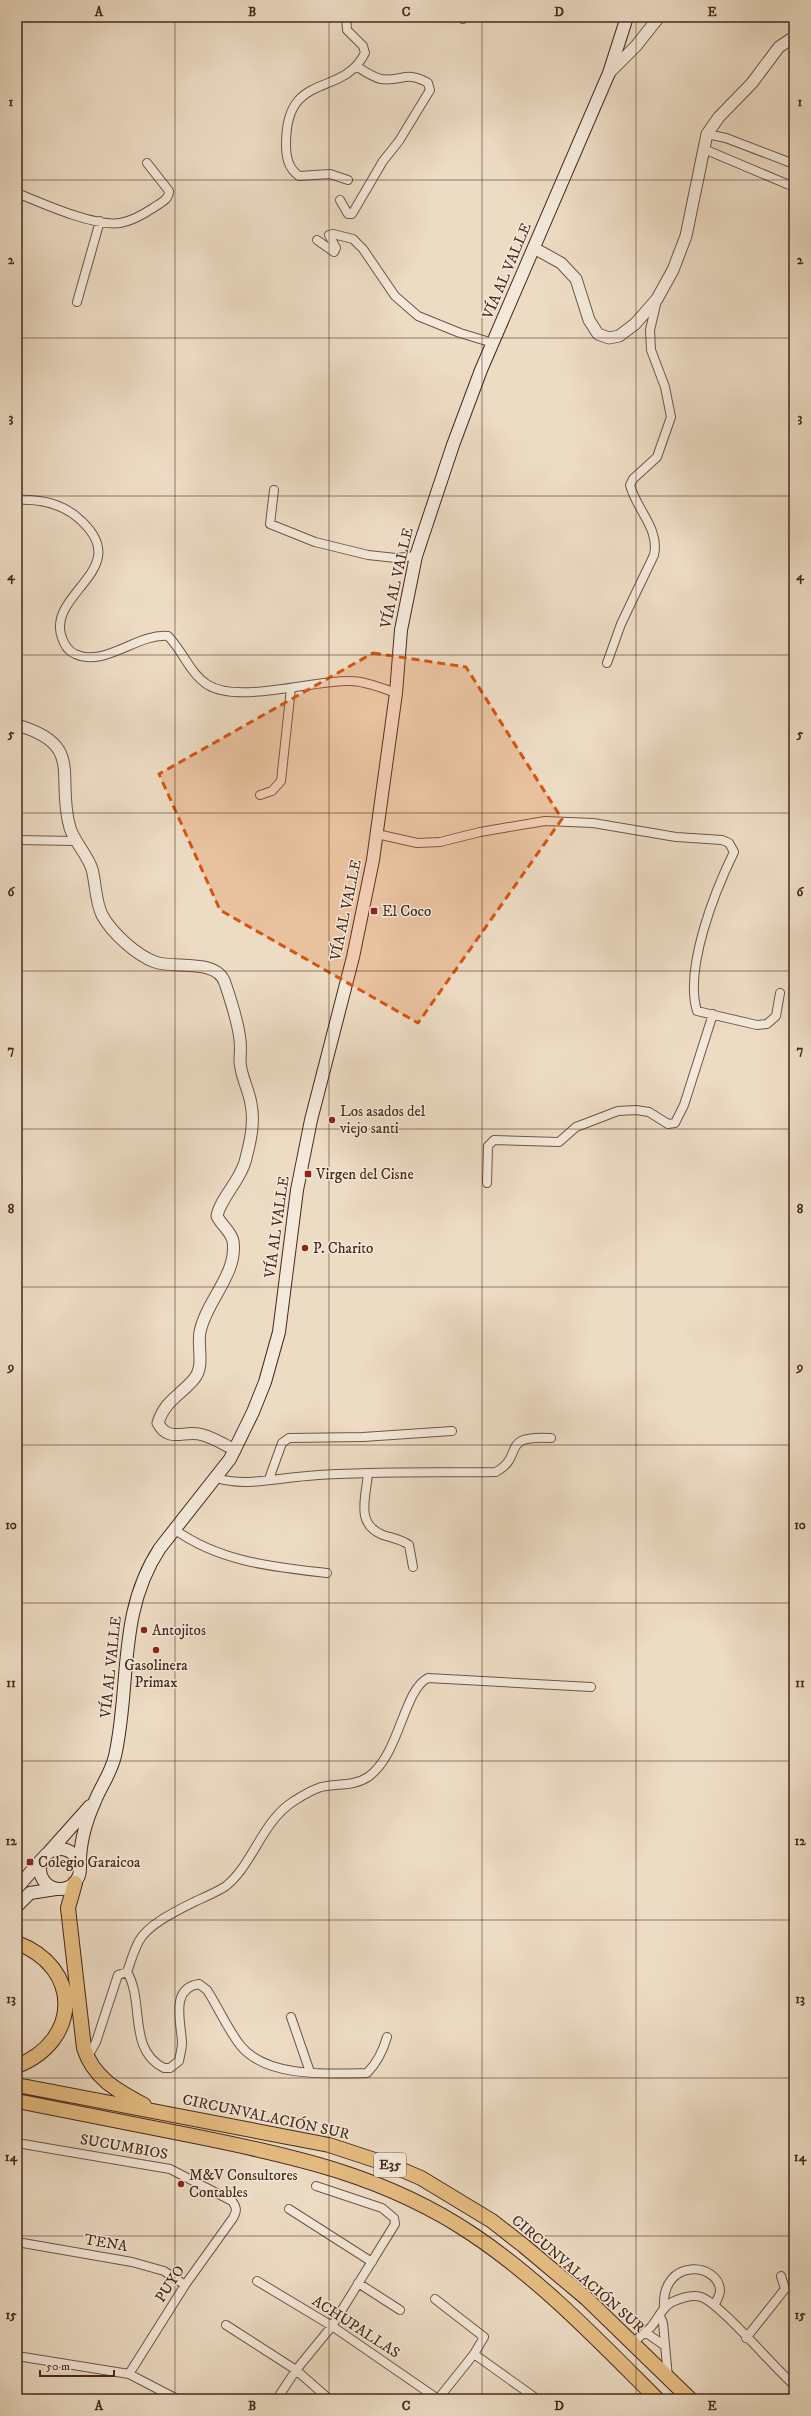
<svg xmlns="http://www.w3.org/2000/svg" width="811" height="2416" viewBox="0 0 811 2416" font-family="'IM FELL DW Pica',serif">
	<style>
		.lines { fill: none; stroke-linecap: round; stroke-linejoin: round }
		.minor-casing { stroke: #705545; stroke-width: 10 }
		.tertiary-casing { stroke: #705545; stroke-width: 13 }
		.secondary-casing { stroke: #47281b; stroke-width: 14 }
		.trunk-casing { stroke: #47281b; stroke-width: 16 }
		.minor { stroke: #f3e8d9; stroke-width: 8 }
		.tertiary { stroke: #f3e8d9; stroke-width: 11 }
		.secondary { stroke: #f3e8d9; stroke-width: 12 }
		.trunk { stroke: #e6be82; stroke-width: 14 }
		.marked { fill: #d8540e; fill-opacity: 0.2; stroke: #d8540e; stroke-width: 3; stroke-dasharray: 8 5; stroke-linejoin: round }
		.grid { fill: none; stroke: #47281b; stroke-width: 1; stroke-opacity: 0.55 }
		.poi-dot { fill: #8f2418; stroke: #f3e8d9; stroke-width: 1.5 }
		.labels { text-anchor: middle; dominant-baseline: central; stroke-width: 3; stroke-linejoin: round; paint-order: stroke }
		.shield { fill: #f3e8d9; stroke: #7b6254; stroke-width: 1 }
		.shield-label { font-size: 14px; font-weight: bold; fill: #47281b }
		.street-label { font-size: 15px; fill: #47281b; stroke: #f3e8d9 }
		.poi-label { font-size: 15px; fill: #47281b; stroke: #f3e8d9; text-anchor: start }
		.neatline { fill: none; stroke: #47281b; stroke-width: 1.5 }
		.grid-label { font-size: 13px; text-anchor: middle; font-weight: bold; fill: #47281b }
	</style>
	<rect width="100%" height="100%" fill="#eddcc4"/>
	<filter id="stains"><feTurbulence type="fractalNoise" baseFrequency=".005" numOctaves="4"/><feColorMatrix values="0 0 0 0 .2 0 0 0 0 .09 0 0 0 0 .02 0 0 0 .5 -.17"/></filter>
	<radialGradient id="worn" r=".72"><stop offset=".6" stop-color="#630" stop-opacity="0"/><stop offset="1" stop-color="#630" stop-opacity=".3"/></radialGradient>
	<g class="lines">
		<defs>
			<path id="minor" d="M346 17 347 30 363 46 365 53C342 99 286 69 286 144 286 157 288 168 299 176L330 174 348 180
				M463 19 464 17
				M707 134 726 138 794 164
				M704 149 794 187
				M17 193C41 203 95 227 120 223 132 221 144 214 153 208 160 203 169 200 169 191L147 163
				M340 200 348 214H352L383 161 399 141 430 90 428 83C406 70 401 82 381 79 372 77 364 71 356 66
				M317 240 334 252 336 248 329 235 333 234 353 239 363 249 395 296 418 316 460 333 493 343
				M77 302 100 221
				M274 490 270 524 315 542 368 555 396 558 416 556
				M17 500C38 499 60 503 77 517 139 569 45 592 62 638 65 646 68 651 75 654 105 668 137 633 168 636 183 651 190 674 208 685 239 704 313 680 350 681 365 681 382 688 396 693
				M607 663 621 624 654 555C660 529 636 509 630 485L633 479 657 457 671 417 665 387 651 350 650 330 657 300
				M260 795 272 791 281 781 291 688
				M377 834 417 843 440 842 480 832 545 821 593 823 676 837 722 840 729 843 734 852C715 891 684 968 697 1011L757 1025 767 1024 776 1016 780 993
				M17 840 76 841
				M487 1183 488 1146 494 1140 559 1142 576 1127 618 1111 636 1110 649 1112 668 1124 675 1123 684 1105 713 1014
				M368 1473C366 1498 355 1524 383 1535 392 1538 401 1539 409 1545L413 1567
				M216 1478C245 1487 277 1478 307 1476 370 1471 433 1473 496 1472 526 1455 498 1435 551 1438
				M269 1479 282 1443 289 1438 363 1437 452 1431
				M174 1529C219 1562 274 1567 327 1573
				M127 1972C131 1961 134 1950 139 1941 148 1924 180 1909 196 1901 205 1897 217 1892 226 1886 254 1863 262 1821 294 1801 302 1796 311 1790 321 1787 337 1783 353 1787 368 1777 400 1755 403 1690 428 1678L591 1687
				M291 2017 310 2072
				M87 2058 96 2042 118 1975 127 1972C145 2001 127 2050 164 2068H170L179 2061C180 2055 182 2049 182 2042 181 2022 170 1988 199 1984L207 1990C218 2007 227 2028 240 2045 266 2078 329 2074 367 2073 378 2062 383 2051 387 2037
				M17 2143 170 2169 232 2201C237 2208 237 2211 233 2218L185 2285 129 2374
				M289 2209 372 2262
				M17 2242 132 2262 164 2271 185 2285
				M257 2281 332 2326 438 2399
				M358 2283 400 2310
				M435 2299 484 2337 474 2354 438 2399
				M664 2308C661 2256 720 2263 720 2291 720 2295 716 2301 715 2305
				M660 2316 663 2323 668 2377
				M226 2325 296 2370 329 2399
				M645 2332 665 2346
				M746 2338 785 2289 781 2276
				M632 2343C638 2338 645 2333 651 2327 658 2319 662 2307 672 2302 681 2298 692 2294 701 2297 720 2303 774 2368 794 2385
				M474 2354 537 2399
				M17 2356 129 2374 177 2399
				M277 2399 296 2370 332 2326 395 2224 394 2218 382 2208 316 2186"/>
			<path id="tertiary" d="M609 73 636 46 659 17
				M534 248 561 263 576 279 589 320 598 334 609 338 619 336 635 324 657 299 673 270 686 236 707 134 719 117 752 83 779 47 794 37
				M17 725C86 745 55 776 70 828 75 843 87 854 92 869 96 884 95 900 102 915 112 933 136 955 155 962 174 969 217 958 225 983 231 1001 238 1021 240 1040 241 1047 240 1055 240 1062 241 1077 249 1090 251 1104 255 1123 250 1143 245 1162 239 1182 220 1199 217 1216 221 1225 231 1231 233 1241 238 1274 206 1301 200 1332 197 1347 205 1366 194 1379 181 1395 165 1400 158 1423 169 1444 185 1429 203 1435 214 1438 225 1445 235 1450"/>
			<path id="secondary" d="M40 1869a20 20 0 1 1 40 0a20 20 0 1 1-40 0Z
				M49 1852 90 1806
				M80 1868C79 1844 85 1823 95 1801 101 1786 111 1773 115 1756 131 1685 117 1613 160 1548L230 1459 253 1412 265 1382 279 1332 297 1190 311 1120 353 957 373 860 396 693 401 630 416 556 453 445 481 370 609 73 627 17
				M17 1888 42 1859
				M17 1906 30 1893 56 1889"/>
			<path id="trunk" d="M75 1883 68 1908 84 2048C93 2078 118 2091 144 2105
				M17 1943C81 1967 82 2040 17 2066
				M17 2085 329 2145 393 2166 421 2178 492 2221 524 2246 586 2298 690 2399
				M17 2101C78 2113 139 2125 199 2137 298 2157 387 2177 472 2234 541 2280 599 2341 657 2399"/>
		</defs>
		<!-- minor casing -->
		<use href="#minor" class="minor-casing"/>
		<!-- tertiary casing -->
		<use href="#tertiary" class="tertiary-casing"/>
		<!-- secondary casing -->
		<use href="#secondary" class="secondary-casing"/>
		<!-- trunk casing -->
		<use href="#trunk" class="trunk-casing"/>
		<!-- minor -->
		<use href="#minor" class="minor"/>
		<!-- tertiary -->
		<use href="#tertiary" class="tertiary"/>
		<!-- secondary -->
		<use href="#secondary" class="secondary"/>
		<!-- trunk -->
		<use href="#trunk" class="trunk"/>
	</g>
	<!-- marked area -->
	<path class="marked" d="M373 653 466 667 562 819 418 1023 220 910 159 774Z"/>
	<!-- grid -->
	<path class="grid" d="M175 17V2399M329 17V2399M482 17V2399M636 17V2399M17 180H794M17 338H794M17 496H794M17 655H794M17 813H794M17 971H794M17 1129H794M17 1287H794M17 1445H794M17 1603H794M17 1761H794M17 1920H794M17 2078H794M17 2236H794"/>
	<!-- markers -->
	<g class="poi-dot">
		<rect x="370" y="907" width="8" height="8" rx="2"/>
		<circle cx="332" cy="1120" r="4"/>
		<rect x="304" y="1170" width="8" height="8" rx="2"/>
		<circle cx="305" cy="1248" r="4"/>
		<circle cx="144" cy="1630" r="4"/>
		<circle cx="156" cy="1650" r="4"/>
		<rect x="26" y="1858" width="8" height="8" rx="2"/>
		<circle cx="181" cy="2184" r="4"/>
	</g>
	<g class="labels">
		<!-- shield labels -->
		<rect class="shield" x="374" y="2153" width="32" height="24" rx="3"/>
		<g class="shield-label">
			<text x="390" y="2165">E35</text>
		</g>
		<!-- street labels -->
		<g class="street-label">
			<text transform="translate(507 271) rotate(-67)">VÍA AL VALLE</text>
			<text transform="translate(397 578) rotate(-77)">VÍA AL VALLE</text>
			<text transform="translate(346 910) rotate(-78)">VÍA AL VALLE</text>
			<text transform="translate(277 1227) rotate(-82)">VÍA AL VALLE</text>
			<text transform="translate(111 1667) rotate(-84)">VÍA AL VALLE</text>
			<text transform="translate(266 2117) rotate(12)">CIRCUNVALACIÓN SUR</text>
			<text transform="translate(124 2147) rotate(10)">SUCUMBIOS</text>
			<text transform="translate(106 2243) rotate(10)">TENA</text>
			<text transform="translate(578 2274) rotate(41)">CIRCUNVALACIÓN SUR</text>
			<text transform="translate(170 2284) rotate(-57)">PUYO</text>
			<text transform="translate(356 2327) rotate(33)">ACHUPALLAS</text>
		</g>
		<!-- poi labels -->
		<g class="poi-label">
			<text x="382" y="911">El Coco</text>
			<text x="340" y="1111">Los asados del<tspan x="340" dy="17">viejo santi</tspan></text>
			<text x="316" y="1174">Virgen del Cisne</text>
			<text x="313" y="1248">P. Charito</text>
			<text x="152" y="1630">Antojitos</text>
			<text x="156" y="1665" text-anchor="middle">Gasolinera<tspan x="156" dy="17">Primax</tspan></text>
			<text x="38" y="1862">Colegio Garaicoa</text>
			<text x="189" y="2175">M&amp;V Consultores<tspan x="189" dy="17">Contables</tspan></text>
		</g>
	</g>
	<!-- margin -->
	<rect width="811" height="2416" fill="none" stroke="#eddcc4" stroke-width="44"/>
	<!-- scale -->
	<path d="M40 2370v6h74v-6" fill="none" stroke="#47281b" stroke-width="2"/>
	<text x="46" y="2370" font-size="12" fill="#47281b" stroke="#f3e8d9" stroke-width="3" paint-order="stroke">50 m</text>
	<rect x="22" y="22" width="767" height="2372" class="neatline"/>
	<g class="grid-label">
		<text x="99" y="16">A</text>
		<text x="252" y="16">B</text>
		<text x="406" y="16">C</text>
		<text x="559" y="16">D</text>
		<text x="712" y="16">E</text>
		<text x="11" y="106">1</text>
		<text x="800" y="106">1</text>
		<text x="11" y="264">2</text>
		<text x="800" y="264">2</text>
		<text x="11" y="422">3</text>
		<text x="800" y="422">3</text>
		<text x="11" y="580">4</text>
		<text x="800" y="580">4</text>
		<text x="11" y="738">5</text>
		<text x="800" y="738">5</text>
		<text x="11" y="896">6</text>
		<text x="800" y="896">6</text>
		<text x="11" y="1054">7</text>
		<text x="800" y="1054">7</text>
		<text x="11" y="1213">8</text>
		<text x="800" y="1213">8</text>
		<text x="11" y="1371">9</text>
		<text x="800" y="1371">9</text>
		<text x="11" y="1529">10</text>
		<text x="800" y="1529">10</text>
		<text x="11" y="1687">11</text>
		<text x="800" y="1687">11</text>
		<text x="11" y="1845">12</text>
		<text x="800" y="1845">12</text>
		<text x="11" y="2003">13</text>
		<text x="800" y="2003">13</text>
		<text x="11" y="2161">14</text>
		<text x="800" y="2161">14</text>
		<text x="11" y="2319">15</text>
		<text x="800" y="2319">15</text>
		<text x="99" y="2410">A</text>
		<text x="252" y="2410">B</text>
		<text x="406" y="2410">C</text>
		<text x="559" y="2410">D</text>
		<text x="712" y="2410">E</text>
	</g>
	<rect width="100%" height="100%" filter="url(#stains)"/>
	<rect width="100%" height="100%" fill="url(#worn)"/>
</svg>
